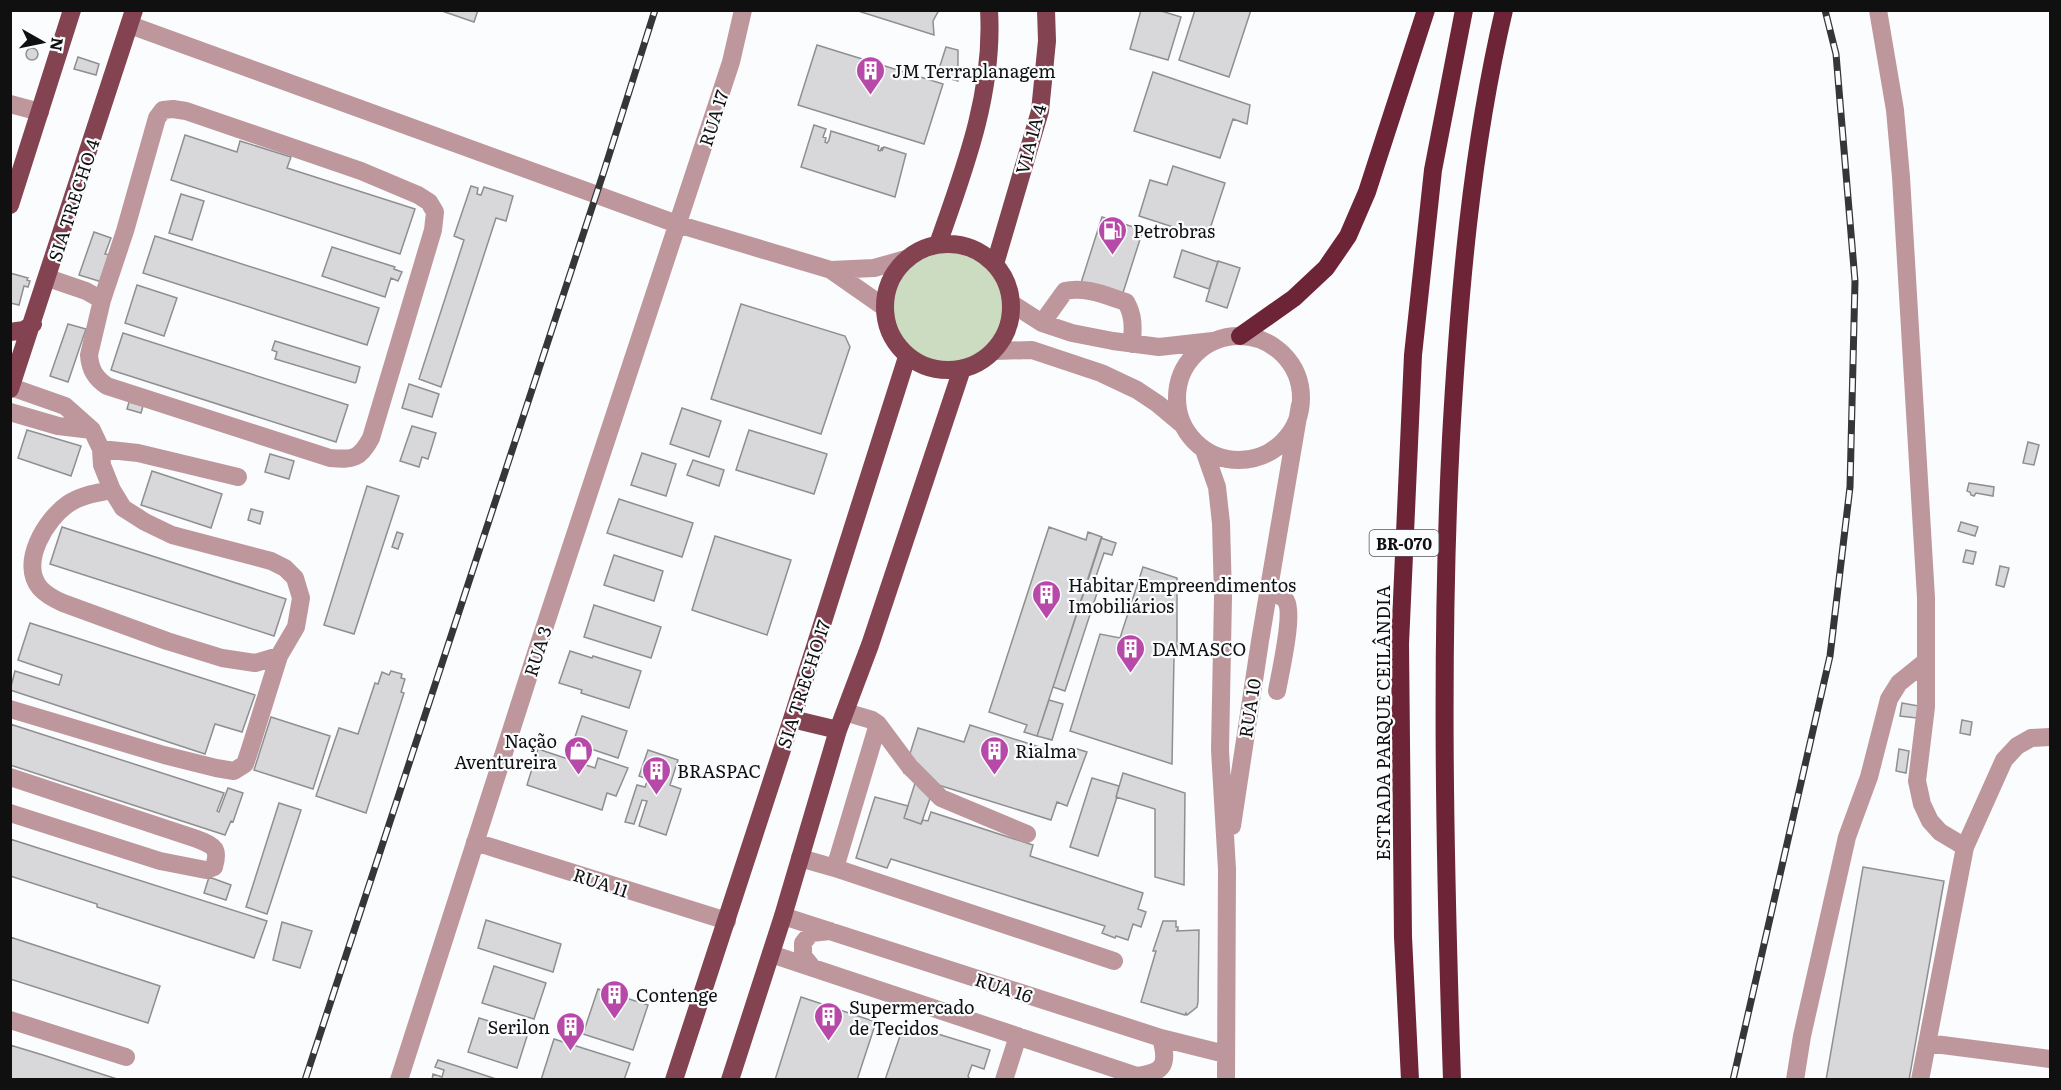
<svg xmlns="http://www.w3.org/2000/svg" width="2061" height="1090" viewBox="0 0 2061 1090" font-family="Literata,serif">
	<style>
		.green { fill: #cbdcc1 }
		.building { fill: #d8d8da; stroke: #8f8f91; stroke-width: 1.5 }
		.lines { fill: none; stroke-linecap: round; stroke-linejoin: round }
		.minor { stroke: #be979d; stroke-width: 18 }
		.major { stroke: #844351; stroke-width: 18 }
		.highway { stroke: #6e2437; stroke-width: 18 }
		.rail-casing { stroke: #363637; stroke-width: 7 }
		.rail { stroke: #fafcfd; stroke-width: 4.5; stroke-dasharray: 14; stroke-linecap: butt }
		.labels { text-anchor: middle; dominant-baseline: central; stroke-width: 4.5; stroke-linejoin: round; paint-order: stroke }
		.shield { fill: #fafcfd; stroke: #565758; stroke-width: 1.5 }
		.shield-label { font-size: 16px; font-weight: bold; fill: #101011 }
		.poi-label { font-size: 18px; fill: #101011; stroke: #fafcfd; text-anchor: start }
		.street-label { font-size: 18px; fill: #101011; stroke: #fafcfd }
	</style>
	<rect width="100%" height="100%" fill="#fafcfd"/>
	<!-- green -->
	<path class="green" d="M893 308a55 55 0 1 1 110 0a55 55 0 1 1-110 0Z"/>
	<!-- building -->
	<path class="building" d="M439 10H478L474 22Z
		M855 10H939L933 21 934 35Z
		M1141 10H1158L1181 17 1168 60 1130 49Z
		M1195 10H1251L1229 77 1179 60Z
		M817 45 943 84 924 144 798 105Z
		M946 47 958 50V81L937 75Z
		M26 54a6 6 0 1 1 12 0a6 6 0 1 1-12 0Z
		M78 57 99 64 96 75 74 69Z
		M1153 72 1250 105 1247 124 1233 119 1220 158 1134 131Z
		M814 125 826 129 823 137 826 138 825 142 827 143 829 140 831 131 879 146 878 150 880 151 882 147V151L884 147 906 154 895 197 801 167Z
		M185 135 237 152 240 141 291 157 287 168 415 209 400 254 171 180Z
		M1173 166 1225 183 1207 238 1139 216 1150 180 1167 185Z
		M471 186 478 188 477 194 481 195 484 187 513 196 506 221 496 218 441 387 419 379 464 240 454 236Z
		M181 194 204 201 192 240 169 233Z
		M1102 217 1143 230 1121 299 1080 286Z
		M94 232 111 238 105 254 110 255 102 282 79 275Z
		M155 236 379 308 367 345 143 273Z
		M332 247 395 267 394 269 402 272 398 281 391 278 385 297 322 276Z
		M1182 250 1218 262 1209 289 1174 277Z
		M1218 261 1240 268 1227 308 1206 301Z
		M10 273 28 278 27 280 30 281 28 287 24 286 19 305 10 303Z
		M137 285 177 298 164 336 125 323Z
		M741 304 845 336 850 347 821 434 711 399Z
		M68 324 86 329 68 382 50 376Z
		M123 333 348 405 336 442 111 370Z
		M275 341 360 367 356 382 355 383 275 359 277 352 272 350Z
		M409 384 439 394 432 417 402 408Z
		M129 402 143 406 141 413 127 409Z
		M682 408 721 421 709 457 670 444Z
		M412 426 436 433 428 459 422 457 419 467 400 461Z
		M27 430 81 446 71 476 18 458Z
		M749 430 827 454 814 494 736 470Z
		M2028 442 2039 445 2034 465 2023 463Z
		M642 453 676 464 666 496 631 485Z
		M270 454 294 461 289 479 265 472Z
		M693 460 724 470 719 486 687 475Z
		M152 471 222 494 211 528 141 505Z
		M1969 483 1994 487 1993 496 1976 493 1974 496 1971 495 1970 492 1967 491Z
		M367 486 399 496 354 634 324 625Z
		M619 499 693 523 682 557 607 533Z
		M251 509 263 512 260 524 248 520Z
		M1961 522 1978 527 1975 536 1958 531Z
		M62 527 286 599 274 636 50 564Z
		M1049 527 1086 540 1088 532 1102 537 1037 736 1024 732 1027 725 989 712Z
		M397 532 403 534 398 549 392 547Z
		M715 536 791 560 767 635 692 610Z
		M1101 538 1116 543 1112 555 1104 553 1093 585 1099 587 1065 691 1053 687Z
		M1966 550 1976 552 1973 564 1963 562Z
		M614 555 663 571 654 601 604 585Z
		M2000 566 2009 568 2004 587 1996 585Z
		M1143 567 1177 578V657H1174L1172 764 1070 731 1100 634 1120 638Z
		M594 605 661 627 651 658 584 637Z
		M30 623 255 695 242 732 215 724 205 754 10 690 15 671 59 685 62 675 18 660Z
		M570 651 592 658 593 656 641 671 629 708 581 693 582 690 559 683Z
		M391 671 402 674 401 678 405 679 401 692 404 693 366 813 316 796 339 728 358 734 375 683 378 684 382 672 389 675Z
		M1049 700 1063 704 1052 740 1037 736Z
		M1902 703 1919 706 1917 718 1900 716Z
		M582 716 627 731 618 758 573 743Z
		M271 717 330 736 313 789 254 770Z
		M1962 720 1972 722 1970 735 1960 733Z
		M10 724 224 793 217 811 219 812 228 788 243 793 233 822 231 821 225 835 10 765Z
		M970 725 1071 757 1074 748 1087 752 1067 806 1057 802 1051 820 935 784 921 824 904 818 917 777 904 773 918 728 964 742Z
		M538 749 595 768 598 758 628 768 616 796 607 793 602 810 527 785Z
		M1899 749 1909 751 1906 773 1896 771Z
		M648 750 678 760 670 785 681 789 666 835 639 826 647 801 642 800 634 824 625 822 637 785 645 787 648 779 639 776Z
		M1123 773 1185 793 1184 885 1155 877V809L1116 797Z
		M1092 778 1119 786 1116 797H1117L1098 856 1070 847Z
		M875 797 908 806 904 818 921 824 923 820 928 821 931 812 1033 845 1030 856 1143 893 1138 909 1146 912 1141 927 1133 924 1128 940 1116 936 1115 938 1102 933 1105 926 891 859 887 868 856 858Z
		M279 803 301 810 267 914 246 907Z
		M10 839 267 921 254 958 97 907V904L10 876Z
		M1863 867 1944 881 1909 1080H1826Z
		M209 877 231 885 226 900 204 893Z
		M486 920 561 944 553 972 478 948Z
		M1163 921H1176V927H1178V930L1176 931 1199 930 1198 1002 1197 1007 1187 1015 1186 1013 1185 1015 1141 1002 1156 951H1153Z
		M282 922 312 931 300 968 273 960Z
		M10 937 160 986 148 1023 10 979Z
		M494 966 546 983 534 1019 482 1003Z
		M598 989 648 1005 633 1050 583 1034Z
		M801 997 876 1022 857 1080H775Z
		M479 1018 528 1033 517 1068 468 1052Z
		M925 1030 990 1050 984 1069 972 1065 968 1076 970 1080H885L900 1036 907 1032 915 1034Z
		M554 1039 630 1063 624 1080H541Z
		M10 1045 43 1055 120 1080H10Z
		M438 1060 460 1067 499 1080H432L433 1074 442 1077 444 1070 435 1067Z"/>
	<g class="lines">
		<!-- minor -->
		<path class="minor" d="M1878 10 1895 110 1901 177 1926 598V707L1917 781 1922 804 1930 821 1940 832 1965 847
			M130 25 677 224 831 270 884 307
			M10 104 40 112
			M173 109 186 111 361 171 418 195 429 202 435 212 433 230 371 438C360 459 353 460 330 458L107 386C95 378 90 369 89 355L102 300 125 231 157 118 163 110Z
			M831 270 874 268 906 259
			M48 278 86 291 102 300
			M1011 303 1042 323 1072 333 1113 341 1159 347 1213 341
			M1042 323 1065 291C1085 286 1107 296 1126 302 1134 316 1133 328 1132 344
			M1177 398a62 62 0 1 1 124 0a62 62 0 1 1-124 0Z
			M994 351 1032 350 1101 373 1137 390 1158 404 1183 425
			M11 387 65 406 92 430 101 449 102 465 112 490 123 508 145 522 172 535 271 561 285 568 295 578 301 598 296 627 279 656 255 663 222 658 167 641 63 603C54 599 46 595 40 588 19 563 46 519 68 504 81 495 97 493 112 490
			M10 412 58 426 92 430
			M101 449 138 453 238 477
			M1204 450 1217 487 1221 523 1223 597 1220 750 1227 869 1226 1080
			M1269 593C1274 594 1282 595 1286 601 1294 614 1280 674 1277 691
			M10 709 164 755 216 768 234 771 245 764 250 749 279 656
			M845 712 872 720 878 724 910 767 941 798 1027 834
			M10 777 197 839C213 846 220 847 214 867L206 870 160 861 10 813
			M1232 826 1260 641 1300 405
			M475 842 727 921
			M800 858 835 868 1114 961
			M835 868 878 724
			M783 916 1161 1038 1225 1054
			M771 954 1149 1080
			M812 967 803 956V943L811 933 830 931
			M10 1020 126 1057
			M1927 1043 2050 1059
			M1138 1076C1165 1072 1168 1064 1161 1038
			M399 1080 536 653 731 62 743 10
			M1004 1080 1018 1036
			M1795 1080 1802 1036 1847 837 1869 777 1889 699 1899 683 1925 662
			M1920 1080 1965 847 2004 760 2017 746 2031 738 2050 737"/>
		<!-- major -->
		<path class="major" d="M10 205 72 10
			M885 307a63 63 0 1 1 126 0a63 63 0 1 1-126 0Z
			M938 244C965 168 994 92 989 10
			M995 264 1040 111 1047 41 1046 10
			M10 332 24 330 33 324
			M10 389 134 10
			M792 719 838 730
			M674 1080 792 719 907 357
			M730 1080 783 916 838 730 870 645 962 369"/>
		<!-- highway -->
		<path class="highway" d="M1240 336 1294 298 1326 268 1348 236 1367 192 1426 10
			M1410 1080 1403 937 1400 644 1413 355 1433 170 1464 10
			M1452 1080C1445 866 1440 652 1451 438 1459 295 1471 151 1504 10"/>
		<defs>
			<path id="rail" d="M305 1080 604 171 655 10
				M1733 1080 1830 656 1850 487 1855 281 1836 54 1825 10"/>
		</defs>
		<!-- rail casing -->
		<use href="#rail" class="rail-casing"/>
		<!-- rail -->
		<use href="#rail" class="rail"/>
	</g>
	<!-- icons -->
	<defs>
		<symbol id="building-pin" viewBox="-11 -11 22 30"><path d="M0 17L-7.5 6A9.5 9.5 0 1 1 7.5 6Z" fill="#b74aa9" stroke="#fafcfd"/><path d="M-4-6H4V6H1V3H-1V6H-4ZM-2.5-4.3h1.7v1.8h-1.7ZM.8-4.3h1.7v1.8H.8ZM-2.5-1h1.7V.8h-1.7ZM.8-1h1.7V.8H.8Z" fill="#fff"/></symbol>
		<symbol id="fuel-pin" viewBox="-11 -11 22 30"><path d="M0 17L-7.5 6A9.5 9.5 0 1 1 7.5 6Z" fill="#b74aa9" stroke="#fafcfd"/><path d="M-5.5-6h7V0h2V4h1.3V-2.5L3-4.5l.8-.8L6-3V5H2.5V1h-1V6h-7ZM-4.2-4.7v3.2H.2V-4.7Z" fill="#fff"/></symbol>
		<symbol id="shop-pin" viewBox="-11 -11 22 30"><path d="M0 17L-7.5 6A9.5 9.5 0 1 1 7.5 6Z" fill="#b74aa9" stroke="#fafcfd"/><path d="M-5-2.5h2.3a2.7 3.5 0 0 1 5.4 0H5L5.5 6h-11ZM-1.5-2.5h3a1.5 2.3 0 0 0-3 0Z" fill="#fff"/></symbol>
	</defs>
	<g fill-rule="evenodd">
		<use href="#building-pin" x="854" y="54" width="33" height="45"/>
		<use href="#fuel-pin" x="1096" y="214" width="33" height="45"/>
		<use href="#building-pin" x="1030" y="578" width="33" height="45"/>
		<use href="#building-pin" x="1114" y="632" width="33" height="45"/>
		<use href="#shop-pin" x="562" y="734" width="33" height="45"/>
		<use href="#building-pin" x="978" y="734" width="33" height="45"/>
		<use href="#building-pin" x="640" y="754" width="33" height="45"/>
		<use href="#building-pin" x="598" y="978" width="33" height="45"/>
		<use href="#building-pin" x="812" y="1000" width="33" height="45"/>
		<use href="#building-pin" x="554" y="1010" width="33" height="45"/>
	</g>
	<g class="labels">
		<!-- shield labels -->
		<rect class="shield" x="1369.5" y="530" width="69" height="26" rx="4.5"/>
		<g class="shield-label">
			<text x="1404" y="543">BR-070</text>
		</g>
		<!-- poi labels -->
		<g class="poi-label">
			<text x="892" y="70">JM Terraplanagem</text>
			<text x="1133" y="230">Petrobras</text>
			<text x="1068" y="584">Habitar Empreendimentos<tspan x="1068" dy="21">Imobiliários</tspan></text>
			<text x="1152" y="648">DAMASCO</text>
			<text x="557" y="740" text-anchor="end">Nação<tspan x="557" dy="21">Aventureira</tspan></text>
			<text x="1015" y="750">Rialma</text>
			<text x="677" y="770">BRASPAC</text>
			<text x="636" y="994">Contenge</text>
			<text x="849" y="1006">Supermercado<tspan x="849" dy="21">de Tecidos</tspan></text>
			<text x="550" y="1026" text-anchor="end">Serilon</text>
		</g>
		<!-- street labels -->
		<g class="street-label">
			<text transform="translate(713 118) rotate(-72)">RUA 17</text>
			<text transform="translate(1030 139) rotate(-75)">VIA 1A 4</text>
			<text transform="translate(73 200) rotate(-72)">SIA TRECHO 4</text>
			<text transform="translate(537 651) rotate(-72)">RUA 3</text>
			<text transform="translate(803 684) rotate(-72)">SIA TRECHO 17</text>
			<text transform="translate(1249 708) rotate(-81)">RUA 10</text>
			<text transform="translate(1382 723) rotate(-90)">ESTRADA PARQUE CEILÂNDIA</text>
			<text transform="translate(601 882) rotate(18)">RUA 11</text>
			<text transform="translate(1004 987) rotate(18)">RUA 16</text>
		</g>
	</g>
	<!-- border -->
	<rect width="2061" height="1090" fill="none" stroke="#101011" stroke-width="24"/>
	<!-- north arrow -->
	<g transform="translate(42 42) rotate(99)" stroke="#fafcfd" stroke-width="4.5" paint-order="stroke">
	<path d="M0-4.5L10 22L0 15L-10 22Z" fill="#101011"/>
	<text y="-9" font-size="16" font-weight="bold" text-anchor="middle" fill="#101011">N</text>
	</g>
</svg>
